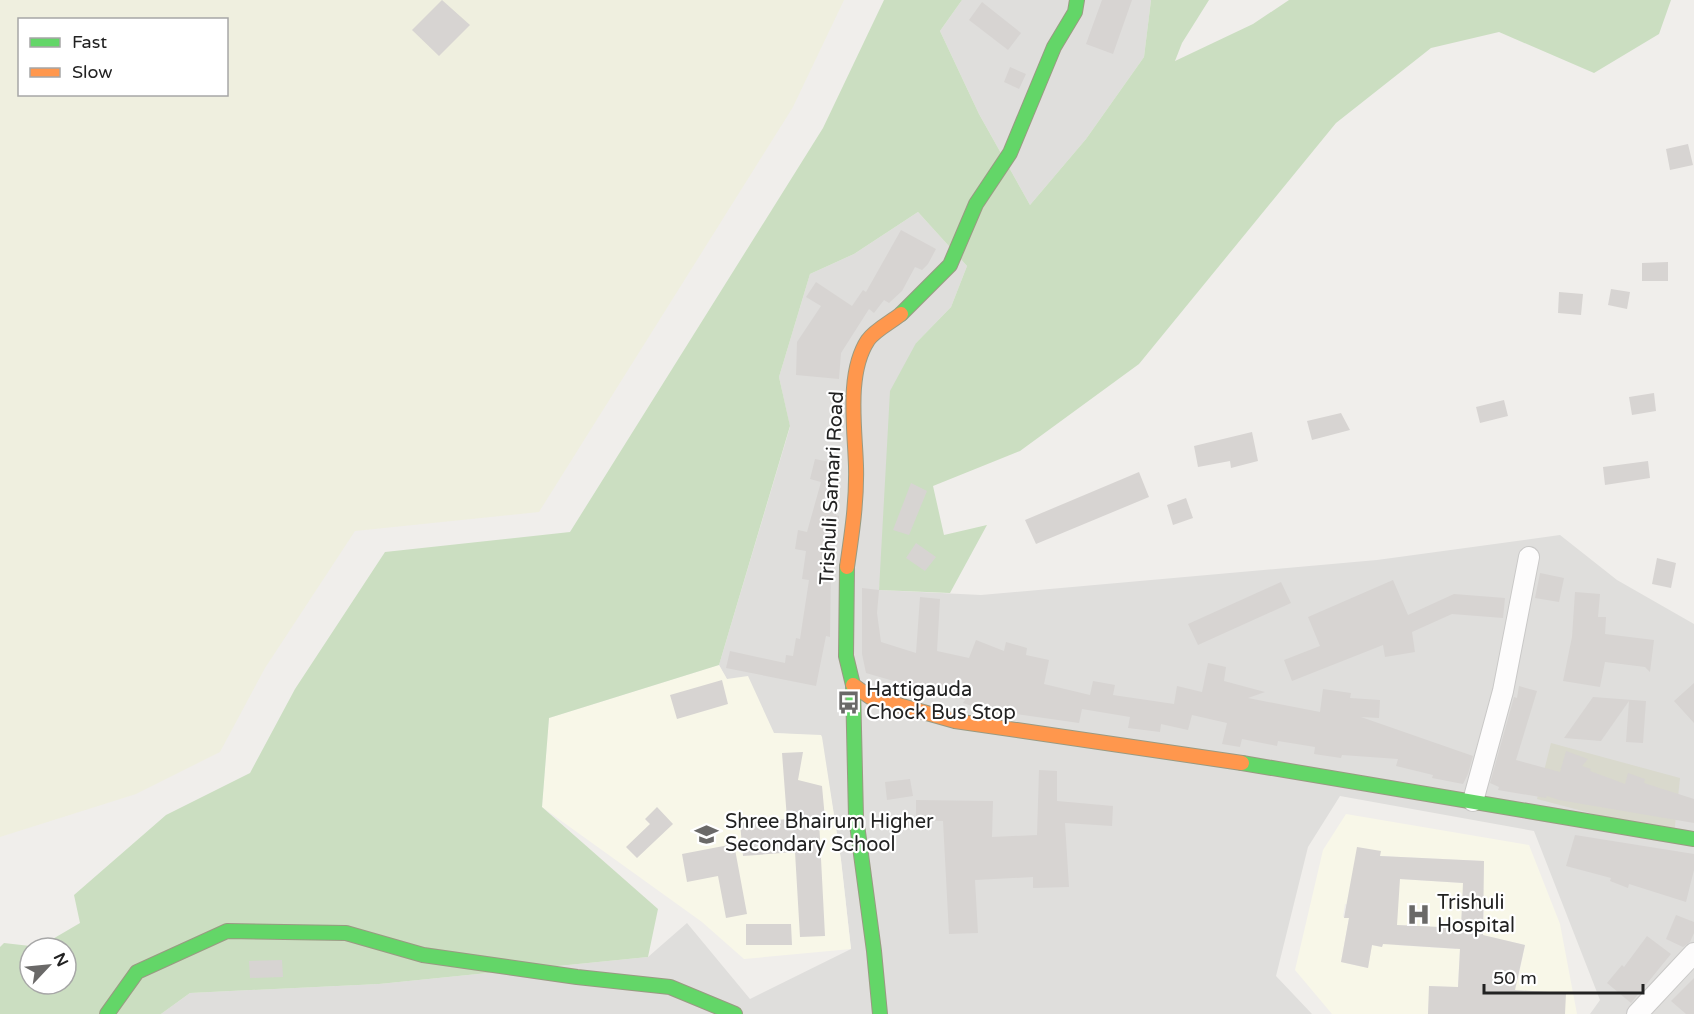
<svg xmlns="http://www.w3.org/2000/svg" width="1694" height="1014" viewBox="0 0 1694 1014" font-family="'Varela Round',sans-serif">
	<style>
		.residential { fill: #dfdedc }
		.education { fill: #f8f7e8; fill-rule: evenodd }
		.construction { fill: #d9d9cd }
		.farmland { fill: #efefdf; fill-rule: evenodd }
		.forest { fill: #cbdec1; fill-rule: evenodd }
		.building { fill: #d7d4d2; fill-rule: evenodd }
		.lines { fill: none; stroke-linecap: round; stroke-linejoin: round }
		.street-casing { stroke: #c9c8c7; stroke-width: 22 }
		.fast-casing { stroke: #999a82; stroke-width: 16 }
		.slow-casing { stroke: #999a82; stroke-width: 16 }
		.street { stroke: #fdfcfc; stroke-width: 20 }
		.fast { stroke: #63d668; stroke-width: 14 }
		.slow { stroke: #ff974d; stroke-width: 14 }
		.labels { text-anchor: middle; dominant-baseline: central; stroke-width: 4.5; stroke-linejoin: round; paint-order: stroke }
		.street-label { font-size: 20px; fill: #222; stroke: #fff }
		.poi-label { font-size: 20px; fill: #222; stroke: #fff; text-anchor: start }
	</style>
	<rect width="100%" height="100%" fill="#f0eeeb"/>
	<!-- residential -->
	<path class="residential" d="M962 0H1151L1144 57 1086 139 1030 205 979 114 940 31Z
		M918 212 967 266 951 307 916 343 879 590 981 595 1377 560 1560 535 1617 580 1694 624V1014H1590L1600 1000 1534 831 1340 796 1308 847 1276 976 1312 1014H161L190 993 379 984 648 957 687 923 750 999 851 949 841 860 821 736 756 732 719 665 790 427 779 377 810 274 854 254Z"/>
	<!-- education -->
	<path class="education" d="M719 665 727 679 748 676 774 733 821 735 822 737 841 860 851 949 744 959 702 922 542 807 549 718Z
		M1346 814 1529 845 1560 924 1577 1014H1565V993L1430 986 1428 1014H1332L1295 970 1323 850ZM1381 856 1484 861 1482 907 1463 883 1399 879 1378 904ZM1345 904 1378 910 1386 926 1382 947 1372 945 1368 968 1341 962 1349 918 1343 917ZM1462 909 1484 910 1480 986 1458 985ZM1394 925 1457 928 1456 949 1395 945ZM1491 937 1525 945 1518 979 1492 974Z"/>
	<!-- construction -->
	<path class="construction" d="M1551 743 1680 778 1674 835 1537 799Z"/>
	<!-- farmland -->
	<path class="farmland" d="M0 0H844L793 107 539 512 355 531 265 668 220 752 136 794 0 837ZM20 20H226V94H20Z"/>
	<!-- forest -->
	<path class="forest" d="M884 0H962L940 31 979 114 1030 205 1086 139 1144 57 1151 0H1209L1182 43 1175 61 1253 24 1289 0H1671L1659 34 1594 73 1499 32 1431 48 1336 123 1139 364 1020 451 933 486 944 535 987 525 950 593 879 590 890 391 916 343 951 307 967 266 918 212 854 254 810 274 779 377 790 426 719 665 549 718 542 807 658 909 648 957 379 984 190 993 161 1014H0V947L4 943 39 947 80 923 74 895 166 815 250 773 295 689 385 552 570 532 823 128ZM30 948H66V984H30Z"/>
	<!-- building -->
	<path class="building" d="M442 0 470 25 439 56 412 30Z
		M1102 0H1132L1113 54 1086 44Z
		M982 2 1021 33 1008 50 969 20Z
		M1010 67 1026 74 1019 89 1004 82Z
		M1688 144 1693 165 1670 170 1666 149Z
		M901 230 936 249 928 264 922 270 915 267 902 291 889 303 884 300 874 313 869 309 841 353 839 379 796 375 797 342 821 306 806 297 816 282 852 306 863 290 866 292Z
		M1668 262V281H1642V263Z
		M1611 289 1630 292 1627 309 1608 305Z
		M1559 292 1583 294 1581 315 1558 313Z
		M1654 393 1656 411 1632 415 1629 397Z
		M1504 400 1508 416 1480 423 1476 407Z
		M1341 413 1350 430 1312 440 1307 421Z
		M1252 432 1258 461 1231 468 1230 461 1198 467 1194 446Z
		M815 459 840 464V466L839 502 836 515 839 516 838 527 831 566 830 637 826 636 816 686 726 668 730 651 785 663 786 655 793 656 796 638 800 639 809 580 802 579 806 551 795 549 798 530 807 532 821 482 810 479Z
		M1648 461 1650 478 1605 485 1603 467Z
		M1139 472 1149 497 1036 544 1025 520Z
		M911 483 927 491 909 535 893 530Z
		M1186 498 1193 518 1173 525 1167 505Z
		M916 543 936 557 925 571 906 558Z
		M1657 558 1676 563 1671 588 1652 584Z
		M1540 573 1564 578 1559 602 1535 598Z
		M1393 580 1408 615 1454 594 1505 598 1503 618 1452 614 1412 632 1415 652 1385 657 1383 645 1292 681 1284 660 1320 646 1308 617Z
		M1281 582 1291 603 1198 645 1188 624Z
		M862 588 879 590 877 613 881 642 916 653 920 597 940 599 937 651 969 658 976 640 1004 651 1006 642 1027 648 1026 655 1049 660 1044 684 1090 695 1093 681 1115 685 1113 695 1174 704 1177 686 1202 692 1208 663 1226 667 1224 681 1265 692 1248 698 1320 712 1323 689 1351 693 1350 698 1380 700 1379 718 1361 717 1473 756 1468 774 1463 784 1432 778 1433 775 1396 766 1398 759 1342 755 1341 758 1314 754 1315 747 1278 741 1277 746 1242 739 1240 747 1222 744 1227 723 1192 715 1188 730 1161 724 1160 732 1128 728 1130 717 1082 709 1079 723 981 709 963 703 965 700 942 694V692L904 684 866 673 862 654Z
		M1575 592 1600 594 1598 617H1606L1605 634 1654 640 1650 672 1645 667 1605 662 1600 687 1563 681 1572 637Z
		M722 680 728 704 677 719 670 695Z
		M1694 683V723L1674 701Z
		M1519 686 1537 691 1516 760 1560 772 1566 751 1588 759 1582 766 1591 769 1590 771 1625 784 1628 773 1645 779 1644 783 1694 799V823L1559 800 1547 796 1546 798 1498 790 1499 787 1490 783 1514 697 1517 698Z
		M1593 697 1646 701 1643 743 1626 742 1629 701 1601 741 1564 738Z
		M803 752 798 780 822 786 825 819 819 820 825 936 800 937 795 852 743 856 740 823 787 819 782 753Z
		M1039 770 1057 771V801L1113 806 1112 826 1065 823 1069 887 1033 888V877L975 880 978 933 949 934 943 821 916 820V800L993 801 992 837 1037 835Z
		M910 779 913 796 887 800 885 782Z
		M657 807 673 824 637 858 626 847 650 824 645 819Z
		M1575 835 1694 854V870L1686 902 1629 884 1628 888 1610 881 1611 878 1566 866Z
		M734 844 747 914 726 918 718 876 687 882 682 854Z
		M1357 847 1381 851 1380 856 1484 861 1483 935 1525 945 1515 990 1566 993 1565 1014H1428L1429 986 1458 987 1460 949 1383 944 1382 947 1372 945 1368 968 1341 962 1349 918H1344ZM1400 879 1463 883 1461 928 1397 925Z
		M1676 915 1694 922V933L1690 942 1683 947 1666 939Z
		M746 924H791L792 945H746Z
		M1647 936 1671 954 1631 1003 1607 983 1622 965 1624 967Z
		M282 960 283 977 250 978 249 961Z
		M1694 978V1014H1686L1671 1001Z"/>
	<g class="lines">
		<defs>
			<path id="street" d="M1473 801 1503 691 1529 557
				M1637 1014 1694 953"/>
			<path id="fast" d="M901 314 950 265 976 204 1010 153 1054 47 1075 12 1077 0
				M847 567 846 656 853 685 856 817 874 951 880 1014
				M1242 763 1694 839
				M107 1014 137 972 227 931 346 933 423 955 577 977 670 987 735 1014"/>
			<path id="slow" d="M847 567C852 533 857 500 856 466 855 429 846 373 868 340 875 330 891 322 901 314
				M853 685 870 697 955 721 1242 763"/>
		</defs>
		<!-- street casing -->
		<use href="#street" class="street-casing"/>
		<!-- fast casing -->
		<use href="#fast" class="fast-casing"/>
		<!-- slow casing -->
		<use href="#slow" class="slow-casing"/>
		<!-- street -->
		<use href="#street" class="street"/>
		<!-- fast -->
		<use href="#fast" class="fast"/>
		<!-- slow -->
		<use href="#slow" class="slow"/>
	</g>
	<!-- icons -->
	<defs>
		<symbol id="bus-bare" viewBox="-9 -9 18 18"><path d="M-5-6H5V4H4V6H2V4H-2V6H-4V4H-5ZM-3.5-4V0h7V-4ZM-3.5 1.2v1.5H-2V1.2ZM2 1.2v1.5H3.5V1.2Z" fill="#6a6968" stroke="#fff" stroke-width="2.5" paint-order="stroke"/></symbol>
		<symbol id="school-bare" viewBox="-9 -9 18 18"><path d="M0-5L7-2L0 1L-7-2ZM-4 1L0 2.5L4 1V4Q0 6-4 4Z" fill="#6a6968" stroke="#fff" stroke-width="2.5" paint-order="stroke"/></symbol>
		<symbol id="hospital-bare" viewBox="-9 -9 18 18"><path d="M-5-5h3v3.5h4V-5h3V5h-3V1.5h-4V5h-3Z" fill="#6a6968" stroke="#fff" stroke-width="2.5" paint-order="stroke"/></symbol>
	</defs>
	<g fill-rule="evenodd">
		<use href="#bus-bare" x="832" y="686" width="33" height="33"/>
		<use href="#school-bare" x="690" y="818" width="33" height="33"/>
		<use href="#hospital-bare" x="1402" y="898" width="33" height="33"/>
	</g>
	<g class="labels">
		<!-- street labels -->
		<g class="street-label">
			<text transform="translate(832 488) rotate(-87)">Trishuli Samari Road</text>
		</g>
		<!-- poi labels -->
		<g class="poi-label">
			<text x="866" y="690">Hattigauda<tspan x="866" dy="23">Chock Bus Stop</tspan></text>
			<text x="725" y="822">Shree Bhairum Higher<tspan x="725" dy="23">Secondary School</tspan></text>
			<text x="1437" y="903">Trishuli<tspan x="1437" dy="23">Hospital</tspan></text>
		</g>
	</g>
	<!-- legend -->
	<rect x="18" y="18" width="210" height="78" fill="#ffffff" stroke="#a7a7a7" stroke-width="1.5"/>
	<rect x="30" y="38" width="30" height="9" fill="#63d668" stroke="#a7a7a7" stroke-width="1.5"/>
	<text x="72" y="48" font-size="18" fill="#222222">Fast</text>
	<rect x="30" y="68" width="30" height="9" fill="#ff974d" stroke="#a7a7a7" stroke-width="1.5"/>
	<text x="72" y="78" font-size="18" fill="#222222">Slow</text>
	<!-- north arrow -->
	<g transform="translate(48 966) rotate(64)"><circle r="28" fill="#ffffff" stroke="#a7a7a7" stroke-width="1.5"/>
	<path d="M0-4.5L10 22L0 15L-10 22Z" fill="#6a6968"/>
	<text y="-9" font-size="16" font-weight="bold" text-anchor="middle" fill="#222222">N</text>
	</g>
	<!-- scale -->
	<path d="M1484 984v9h159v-9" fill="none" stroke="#222222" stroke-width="3"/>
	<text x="1493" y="984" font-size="18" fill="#222222" stroke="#ffffff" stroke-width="4.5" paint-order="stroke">50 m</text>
</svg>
